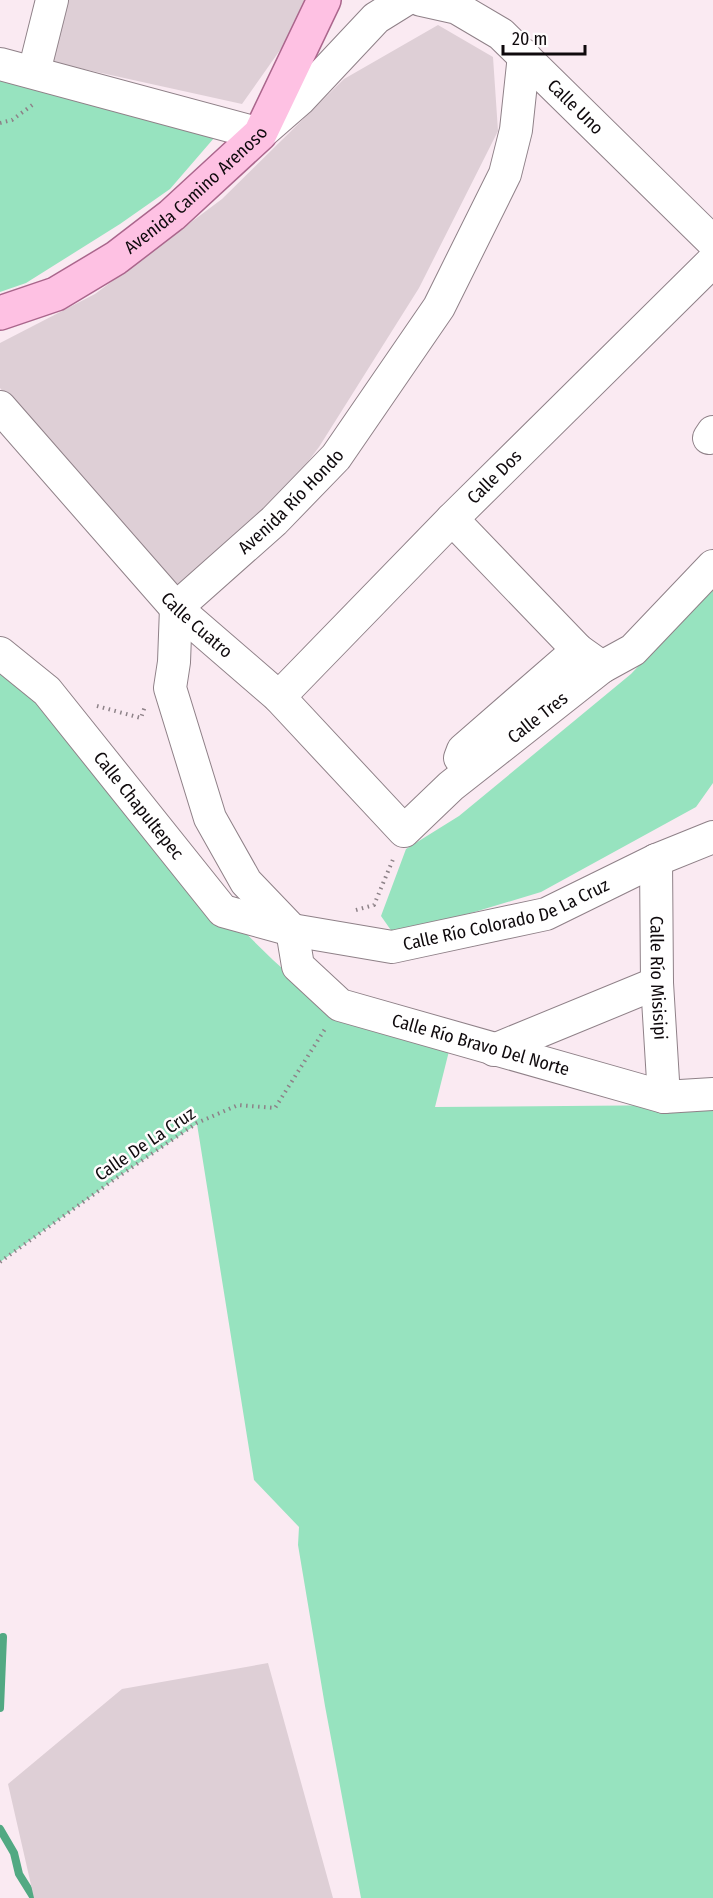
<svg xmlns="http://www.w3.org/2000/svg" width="713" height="1898" viewBox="0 0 713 1898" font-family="'Fira Sans Condensed',sans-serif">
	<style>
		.green { fill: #97e3bf }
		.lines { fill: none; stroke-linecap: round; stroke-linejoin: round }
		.stream { stroke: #52a983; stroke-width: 8 }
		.building { fill: #decfd6 }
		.minor-casing { stroke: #8f8188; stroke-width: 34 }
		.major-casing { stroke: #aa668c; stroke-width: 36 }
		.path { stroke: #8d8288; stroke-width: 4; stroke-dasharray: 1.5 4.5; stroke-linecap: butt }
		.minor { stroke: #fff; stroke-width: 32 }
		.major { stroke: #fec1e3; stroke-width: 33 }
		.labels { text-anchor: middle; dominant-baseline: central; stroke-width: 5; stroke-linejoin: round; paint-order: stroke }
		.street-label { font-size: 18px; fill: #0f0a0d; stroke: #fffcfd }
	</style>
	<rect width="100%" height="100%" fill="#faeaf2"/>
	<!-- green -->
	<path class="green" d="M0 74 227 123 170 189 120 224 26 283 0 292Z
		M713 587V783L696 807 541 892 395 936 381 916 406 849 459 816 631 674Z
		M0 661 223 911 273 960 325 1007 449 1051 435 1107 683 1105 713 1107V1898H361L325 1706 298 1545 299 1527 254 1480 197 1124 115 1179 0 1262Z"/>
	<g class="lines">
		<!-- stream -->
		<path class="stream" d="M0 1708 3 1637
			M0 1829 14 1853 19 1874 34 1898"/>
	</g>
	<!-- building -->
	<path class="building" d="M62 0H308L297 26 242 104 47 61Z
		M438 25 493 57 498 131 419 288 319 447 279 500 176 608 0 388V343L95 294 222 199 344 79Z
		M268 1663 333 1898H34L8 1784 122 1689Z"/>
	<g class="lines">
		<defs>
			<g id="minor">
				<path id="s1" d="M421 0 457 8 501 34 713 242"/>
				<path d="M0 64 260 134 299 100 376 18 405 0"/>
				<path d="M34 72 52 0"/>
				<path id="s2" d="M0 407 176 608 279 697 404 831 451 786 602 667 633 650 713 566"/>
				<path d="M709 438 713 432"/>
				<path d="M452 519 578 650 602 667"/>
				<path id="s3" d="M0 653 47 691 223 911 292 930 392 947 546 914 656 860 713 837"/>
				<path id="s4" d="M279 697 452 519 713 261"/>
				<path d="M460 758 463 750 578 650"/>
				<path id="s5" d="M656 860 657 983 664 1097"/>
				<path id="s6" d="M292 930 246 882 210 818 170 688 174 662 176 608 274 521 336 457 439 307 505 174 516 130 524 55"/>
				<path id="s7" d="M292 930 298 966 340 1005 664 1097 713 1094"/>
				<path d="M494 1050 657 983"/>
			</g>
			<g id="major">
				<path id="s8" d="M0 313 56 294 116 258 172 215 260 134 324 0"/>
			</g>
		</defs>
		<!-- minor casing -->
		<use href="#minor" class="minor-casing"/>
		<!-- major casing -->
		<use href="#major" class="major-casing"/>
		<!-- path -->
		<path class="path" d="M0 123 12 120 35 103
			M97 706 141 718 145 706
			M356 910 374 905 394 857
			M0 1262 115 1179 197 1123 238 1105 275 1108 325 1029"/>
		<!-- minor -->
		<use href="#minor" class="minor"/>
		<!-- major -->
		<use href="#major" class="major"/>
	</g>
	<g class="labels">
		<!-- street labels -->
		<g class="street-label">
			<text stroke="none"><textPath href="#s1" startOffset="192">Calle Uno</textPath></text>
			<text stroke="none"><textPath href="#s8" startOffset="234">Avenida Camino Arenoso</textPath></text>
			<text stroke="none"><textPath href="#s4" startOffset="308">Calle Dos</textPath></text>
			<text stroke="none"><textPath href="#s6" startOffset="513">Avenida Río Hondo</textPath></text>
			<text stroke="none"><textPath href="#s2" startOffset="294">Calle Cuatro</textPath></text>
			<text stroke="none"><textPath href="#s2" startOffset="762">Calle Tres</textPath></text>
			<text stroke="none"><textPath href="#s3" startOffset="207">Calle Chapultepec</textPath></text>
			<text stroke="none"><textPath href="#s3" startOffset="634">Calle Río Colorado De La Cruz</textPath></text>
			<text stroke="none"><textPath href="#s5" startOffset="118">Calle Río Misisipi</textPath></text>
			<text stroke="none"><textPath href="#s7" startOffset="240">Calle Río Bravo Del Norte</textPath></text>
			<text transform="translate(145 1144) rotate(-34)">Calle De La Cruz</text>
		</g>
	</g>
	<!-- scale -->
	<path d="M503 45v9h82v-9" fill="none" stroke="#0f0a0d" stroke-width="3"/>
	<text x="512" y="45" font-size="18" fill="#0f0a0d" stroke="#fffcfd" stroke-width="4.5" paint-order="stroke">20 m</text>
</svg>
